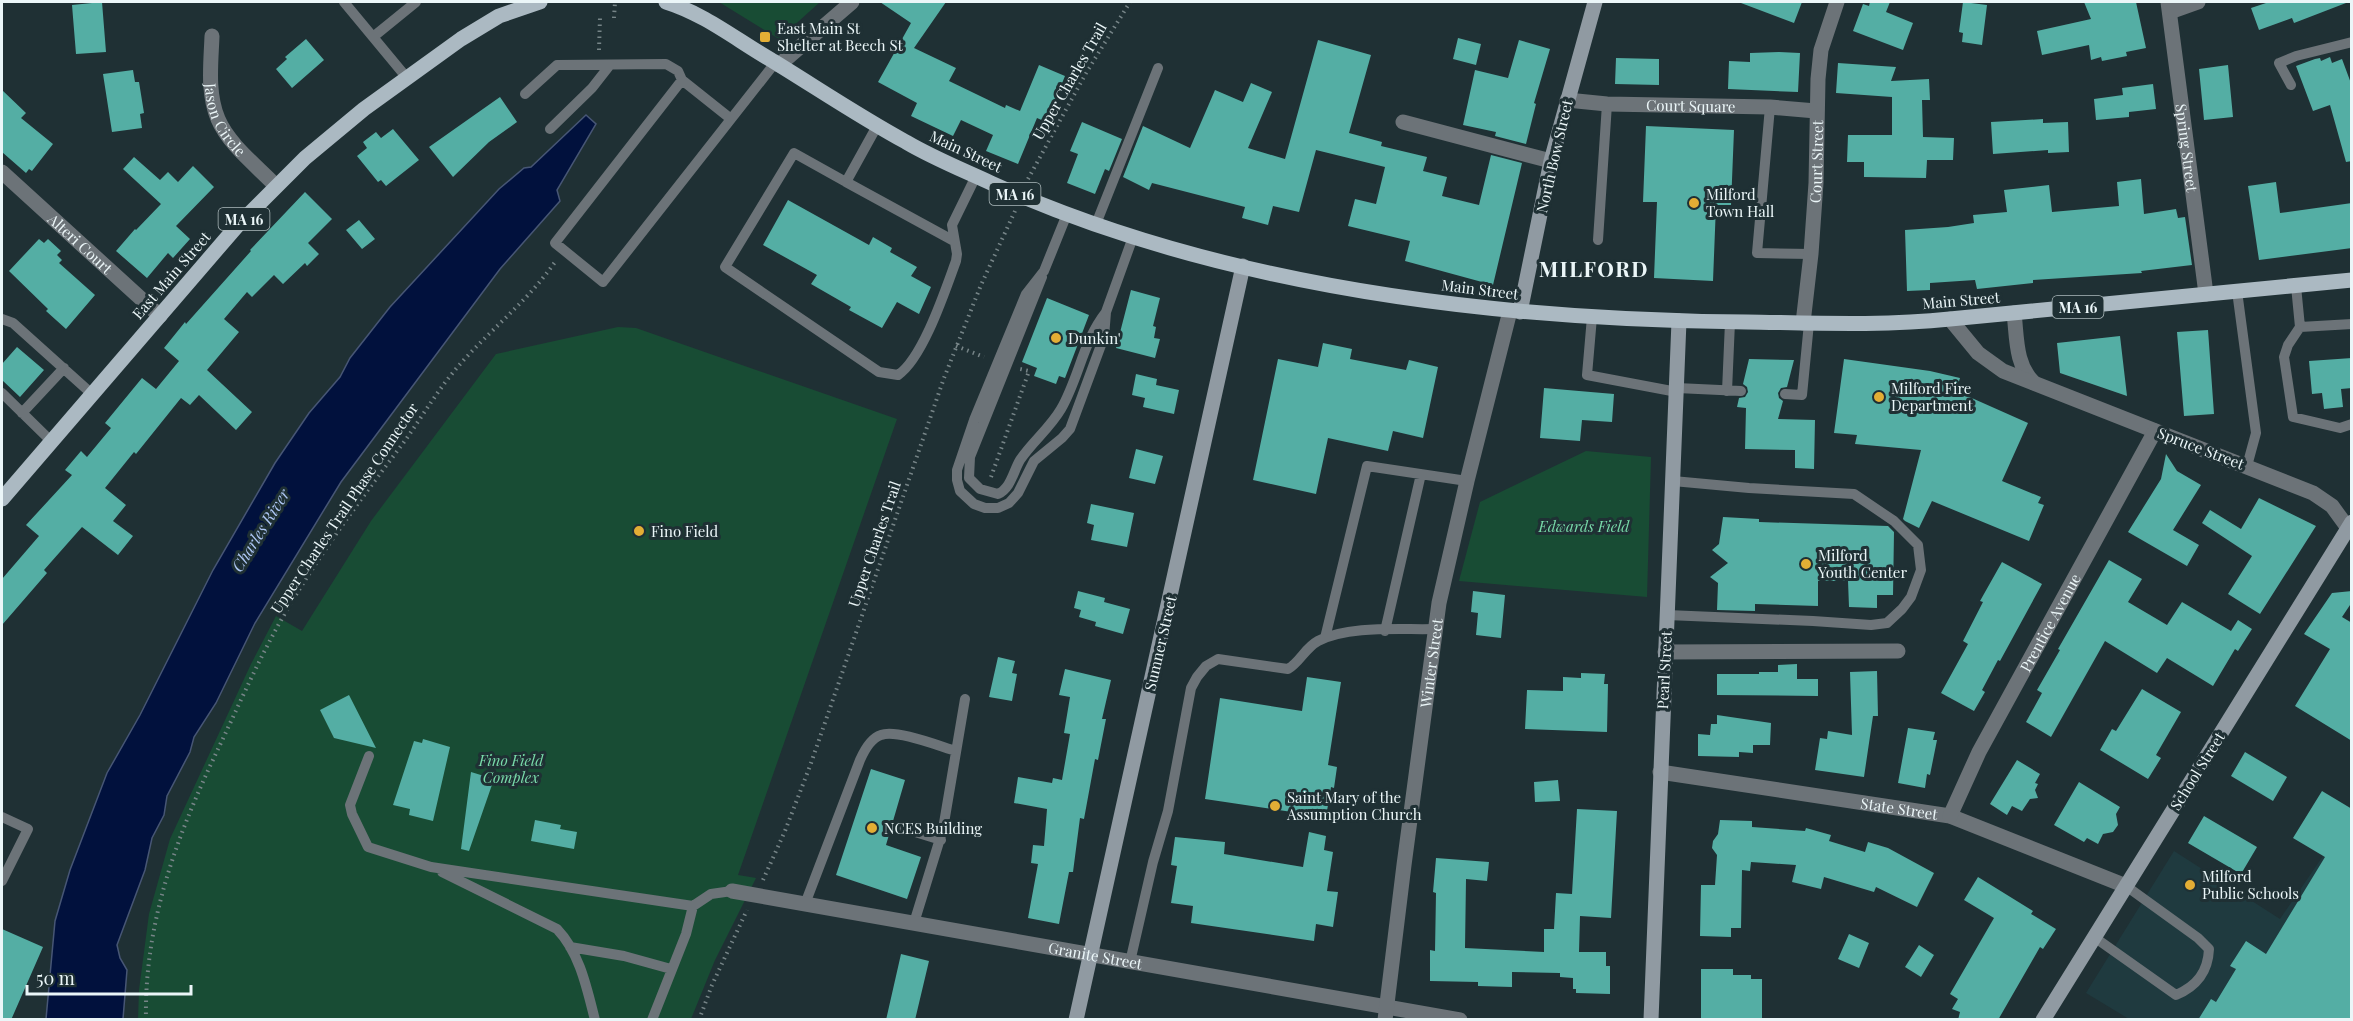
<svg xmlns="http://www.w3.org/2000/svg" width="2353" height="1021" viewBox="0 0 2353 1021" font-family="'Playfair Display',serif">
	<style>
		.built { fill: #1f3a3f }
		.green { fill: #184c34 }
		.water { fill: #01113d; stroke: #475675; stroke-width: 1.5 }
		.building { fill: #54aea4 }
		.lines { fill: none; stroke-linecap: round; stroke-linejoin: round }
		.path { stroke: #778588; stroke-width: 4; stroke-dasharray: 1.5 4.5; stroke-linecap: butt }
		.lane { stroke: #6c7378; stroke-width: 10 }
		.street { stroke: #6c7378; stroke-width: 15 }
		.secondary { stroke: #909aa2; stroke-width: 15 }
		.primary { stroke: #abb9c2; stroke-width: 15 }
		.poi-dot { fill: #e3ae35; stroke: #1f3034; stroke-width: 2 }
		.labels { text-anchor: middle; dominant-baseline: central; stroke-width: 6; stroke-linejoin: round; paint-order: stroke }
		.shield { fill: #1f3034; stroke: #aebbbd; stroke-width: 1.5 }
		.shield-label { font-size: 14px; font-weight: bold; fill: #ebf6f8 }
		.poi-label { font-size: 15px; fill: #ebf6f8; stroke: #1f3034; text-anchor: start }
		.street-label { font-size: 15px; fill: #ebf6f8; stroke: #1f3034 }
		.park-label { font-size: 15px; font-style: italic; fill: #79dbaa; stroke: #1f3034 }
		.water-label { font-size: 16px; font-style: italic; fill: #adc6f4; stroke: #1f3034 }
		.district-label { font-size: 21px; font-weight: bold; letter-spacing: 1.5px; fill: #ebf6f8; stroke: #1f3034 }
	</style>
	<rect width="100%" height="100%" fill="#1f3034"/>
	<!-- built -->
	<path class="built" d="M2351 815V1019H2129L2086 993 2174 851 2280 919Z"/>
	<!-- green -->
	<path class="green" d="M719 2H820L779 39Z
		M618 327 636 328 897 419 738 875 756 878 715 960 691 1019 138 1020 139 990 149 914 170 839 251 664 276 616 302 631 371 521 496 354Z
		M1586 451 1651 457 1647 597 1459 581 1480 502Z"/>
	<!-- water -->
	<path class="water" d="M586 115 596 124 557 190 560 201 500 269 341 482 255 623 216 703 194 737 190 752 167 796 164 815 152 838 145 870 117 945 120 958 127 970 123 1019H46L55 921 70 870 107 773 140 715 213 570 275 463 309 413 340 377 350 358 390 307 499 189 524 168 531 167Z"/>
	<!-- building -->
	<path class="building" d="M102 2 106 52 76 54 72 5Z
		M880 2H946L914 48 956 68 949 81 1005 108 1006 105 1020 111 1039 65 1065 76 1046 122 1037 118 1018 164 986 151 993 135 961 120 953 136 911 116 917 103 878 82 911 23Z
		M1741 2H1802L1794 23 1741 3Z
		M1870 2H1890L1886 12 1913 23 1903 50 1853 31 1863 4 1869 6Z
		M1963 2 1987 5 1982 45 1962 42 1963 33 1959 32Z
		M2084 2H2136L2146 48 2126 52 2127 56 2102 61 2101 57 2091 60 2089 45 2042 55 2037 31 2091 19Z
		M2269 2H2346V3L2294 23 2292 18 2259 30 2251 8Z
		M1458 38 1481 44 1476 65 1453 59Z
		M306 39 324 60 292 88 276 69 287 59 285 57Z
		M1318 40 1371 55 1349 133 1382 142 1381 146 1427 157 1423 171 1447 177 1442 196 1479 205 1491 155 1522 163 1493 285 1405 261 1410 241 1348 226 1355 199 1376 204 1385 167 1316 150 1299 212 1273 206 1268 225 1242 218 1245 207 1152 183 1149 190 1123 177 1143 126 1190 148 1215 90 1243 102 1251 83 1272 92 1248 148 1285 159Z
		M1519 40 1550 49 1534 103 1536 104 1526 144 1495 136 1496 132 1463 125 1475 70 1508 78Z
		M1779 52 1800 53 1798 92 1728 89 1729 61 1750 62V53Z
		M2330 57 2332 63 2342 59 2352 86V161L2346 162 2330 105 2313 111 2296 66 2315 59 2320 58 2321 61Z
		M1616 58 1659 59V85L1615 84Z
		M1838 63 1896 67 1891 81 1929 79 1930 100H1922L1923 137 1954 138 1953 160H1927L1926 178 1864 177V162H1847L1848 135H1892V97L1836 93Z
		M2228 65 2233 117 2204 120 2199 69Z
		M133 70 135 82H139L144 113 140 114 142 128 112 132 103 74Z
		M2153 84 2156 109 2129 112V117L2096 120 2094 99 2123 95 2122 88Z
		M2 90 26 113 21 118 53 144 32 171 29 169 26 173 2 152Z
		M500 97 517 122 489 142 453 177 429 147Z
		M2043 119V123L2068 122 2069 152 2048 153V150L1993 154 1991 122Z
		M1082 122 1122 139 1109 171 1105 169 1095 194 1067 183 1078 154 1070 151Z
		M1646 126 1734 130 1731 205H1716L1713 281 1654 278 1657 202H1643Z
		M393 129 419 160 386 186 381 180 378 182 357 156 367 148 363 142 376 132 381 138Z
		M134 157 160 180 168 172 178 182 193 166 214 187 176 226 190 239 173 258 168 253 147 278 116 251 135 229 136 230 161 204 123 169Z
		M2141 179 2144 214 2176 209 2178 218 2185 217 2192 265 2141 271 2142 273 2033 280V283L1977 289 1975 280 1930 283V290L1907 291 1905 230 1948 227 1974 223 1973 215 2007 212 2004 190 2049 185 2052 212 2119 206 2117 182Z
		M2276 182 2280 213 2352 203V248L2259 260 2248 186Z
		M305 192 332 219 308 243 319 254 307 266 305 263 283 284 274 275 252 297 247 292 224 319 239 332 207 370 252 412 236 430 199 395 190 405 181 398 136 454 134 452 105 488 126 505 113 521 133 536 118 555 82 527 44 570 47 573 2 625V579L39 536 26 525 72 475 65 470 81 451 87 457 111 428 105 423 142 378 156 389 179 361 164 348 185 322 186 324 251 251 250 250Z
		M788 200 869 245 873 237 892 248 890 252 917 267 911 276 931 287 919 314 897 302 882 328 849 310 851 307 811 284 817 275 763 245Z
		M359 220 375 239 362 249 346 230Z
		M39 239 44 243 48 239 61 251 57 255 62 260 59 263 95 295 66 329 46 311 48 309 9 271Z
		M1131 290 1160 298 1153 326 1156 327 1154 338 1160 339 1155 358 1116 348Z
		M1047 298 1089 315 1065 378 1059 376 1056 384 1034 376 1037 368 1022 362Z
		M2208 330 2214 414 2184 416 2177 332Z
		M2120 336 2127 396 2060 373 2057 343Z
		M1323 343 1352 349 1350 359 1406 370 1409 360 1438 367 1423 438 1393 431 1388 451 1328 438 1316 494 1253 480 1278 359 1318 367Z
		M17 347 44 370 20 397 2 380V364Z
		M2352 358V388L2341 389 2343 407 2324 409 2322 393 2312 394 2309 361Z
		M1749 359 1794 360 1787 387 1781 388 1778 393 1779 398 1783 401 1778 419 1815 420 1814 469 1795 468V450L1745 449 1746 408 1737 407 1739 398 1745 397 1748 392 1747 387 1743 384Z
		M1844 359 1930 371 1960 378 1956 391 2028 423 2002 481 2041 497 2038 503 2044 505 2029 541 1932 501 1919 528 1905 521 1903 519 1921 450 1855 444 1857 435 1834 433Z
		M1136 374 1157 379 1156 385 1179 390 1174 414 1143 407 1145 398 1132 395Z
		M1544 388 1614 394 1612 422 1582 420 1580 441 1540 438Z
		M1136 449 1163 456 1155 484 1129 478Z
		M2166 454 2177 471 2201 485 2173 530 2199 545 2187 566 2128 532 2161 479Z
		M2259 498 2316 526 2260 614 2228 594 2252 556 2202 523 2210 510 2241 529Z
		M1091 504 1134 513 1127 547 1091 540 1094 525 1087 523Z
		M1723 517 1759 519V522L1888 526 1894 532 1893 595H1877V608L1849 607 1848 581H1818V606L1755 604V611L1717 610 1718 583 1710 577 1728 563 1712 550 1719 544Z
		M2109 560 2142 579 2128 602 2167 625 2182 602 2231 631 2238 620 2252 629 2238 651 2235 649 2213 686 2167 658 2157 673 2105 641 2051 737 2026 722 2042 693 2037 690 2060 650 2058 649Z
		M2002 562 2042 584 2000 661 1998 660 1982 690 1985 692 1974 711 1941 693 1968 644 1963 641 1983 602 1980 601Z
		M1078 591 1105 598 1104 602 1130 609 1123 634 1095 626 1096 622 1079 617 1081 610 1074 608Z
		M1473 591 1505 595 1501 638 1476 635 1478 613 1471 612Z
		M2352 591V602L2342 617 2352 623V741L2295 706 2330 649 2304 634 2332 593Z
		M998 657 1015 661 1012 673 1017 674 1012 701 989 697Z
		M1797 664V679H1818V696L1717 695V674H1759V672H1778V665Z
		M1065 669 1111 680 1102 719H1106L1098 760 1095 759 1084 819 1080 818 1073 872H1069L1059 924 1028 918 1038 864 1031 863 1033 845 1044 846 1047 809 1014 803 1018 777 1052 783 1053 778 1062 780 1070 734 1064 733 1070 697 1059 695Z
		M1877 671 1878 716H1873L1864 777 1815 770 1820 738 1827 739 1828 731 1852 735 1850 672Z
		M1581 673 1605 674 1604 684H1608L1607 732 1525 729 1527 690 1563 691V677L1581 678Z
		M1307 677 1341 682 1328 765 1337 767 1334 788 1331 787 1326 817 1205 799 1220 698 1302 711Z
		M2142 689 2181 712 2156 755 2161 758 2148 779 2100 750 2112 729 2116 731Z
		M349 695 376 748 334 738 320 710Z
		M1717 715 1771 723 1770 745H1753V753L1739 752V757L1698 756V734L1710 735 1711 724H1717Z
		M1908 728 1935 732 1933 740H1937L1930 775 1927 774 1925 788 1898 783Z
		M423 739 450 747 433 821 409 815 410 809 393 805 414 741 422 743Z
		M2245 752 2287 777 2273 801 2231 776Z
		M2017 760 2040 774 2035 783 2038 784 2035 790 2038 798 2030 799 2022 811 2012 806 2007 815 1990 804Z
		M871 769 905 780 886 845 921 857 907 899 836 875Z
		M471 772 494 779 469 851 461 849Z
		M1558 780 1560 801 1535 802 1534 782Z
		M2079 782 2120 807 2116 814 2118 825 2113 832 2103 834 2098 844 2087 838 2084 842 2054 825Z
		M2322 791 2352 809V1020H2198L2211 999 2216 1002 2236 969 2230 966 2246 941 2266 954 2325 857 2293 838Z
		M1577 809 1617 811 1611 918 1580 916 1579 952H1606V966H1610V994L1576 993V989H1573V978L1560 977V973L1512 972V987L1478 986V982L1430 981V950L1435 951 1436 893 1433 892 1436 858 1489 862 1487 881 1466 879 1465 948 1544 952V929H1554L1556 893 1572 894Z
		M2204 816 2257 847 2241 874 2188 843Z
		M535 820 561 825 560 829 577 832 574 849 531 841Z
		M1720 820 1752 821V827L1805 831 1806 828 1831 835 1829 841 1865 852 1868 842 1888 848 1934 873 1917 907 1876 887 1874 892 1824 877 1821 889 1792 882 1796 865 1751 862 1750 871 1742 870 1741 928H1731V937L1700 936 1701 885H1715L1717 855 1712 848 1713 841 1718 834Z
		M1309 832 1326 836 1324 850 1333 852 1327 891 1338 892 1333 927 1316 924 1314 941 1191 923 1193 906 1171 903 1177 866 1171 865 1175 837 1225 842 1224 854 1303 867Z
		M1978 877 2033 911 2031 914 2056 929 2043 949 2040 947 1998 1020H1958L1960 1012 1952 1009 1958 999 1950 994 1994 918 1964 900Z
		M2 929 43 947 11 1020H2Z
		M1849 934 1869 943 1859 968 1838 959Z
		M1919 945 1934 955 1921 977 1905 967Z
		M901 954 929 961 915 1020H886Z
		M1701 969H1733V975H1751V979H1762V1020H1701Z"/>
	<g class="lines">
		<!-- path -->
		<path class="path" d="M614 18 615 2
			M599 50 600 17
			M1028 179 1086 73 1130 2
			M956 346 984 357
			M991 477 1029 371 1020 369
			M763 880 785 831 810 766 944 378 981 285 1015 211
			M146 1020C144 922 178 833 219 747 237 709 254 670 274 633 310 566 358 503 404 442 420 420 434 396 451 375 483 335 525 305 555 262
			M699 1020 712 985 747 910"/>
		<!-- lane -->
		<path class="lane" d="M344 2 407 78
			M373 37 416 2
			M682 80 731 119 775 63
			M2291 85 2279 63 2296 56 2352 42
			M525 94 557 65 666 64 678 71 682 80 555 243 603 282 731 119
			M1770 107 1757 253 1811 254
			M877 126 846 182 794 153 725 267 879 372 898 375C923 358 945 291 956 261L957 254 952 225 976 176
			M550 129 592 88 610 65
			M846 182 954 241
			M1067 214 1044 271 1026 294 974 420 957 470V480L960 491 974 504 985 508H998L1009 503 1018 493 1034 461 1062 438 1070 429 1104 337 1106 312 1133 237
			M1096 224 1158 68
			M1598 240 1607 104
			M1042 277 970 457 969 478 980 489 998 494C1011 488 1013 472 1020 460 1032 442 1050 428 1061 409 1079 378 1083 341 1106 312
			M2296 286 2300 327 2288 345 2284 357 2293 417 2340 428 2352 424
			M2237 291 2256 433 2247 466
			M1592 317 1587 375 1677 392
			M2 319 13 323 92 394
			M2300 327 2352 324
			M1677 388 1741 391
			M1727 391 1730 322
			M2 393 51 441
			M1785 394 1802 395 1809 323
			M22 413 64 368
			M1667 615 1813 621 1871 625 1887 623 1902 609 1911 597 1921 570 1918 545 1894 521 1854 494 1749 488 1673 481
			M1385 631 1421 474
			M1325 638 1367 466 1467 481
			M369 756 350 805 352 814 368 847 431 867 693 906
			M2 817 28 829 2 881
			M899 827 941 840
			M442 872 557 929C580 953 587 989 595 1020
			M805 904 860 760C864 751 871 738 881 735 896 729 939 746 956 751
			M914 923 943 829 965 699
			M2094 937 2176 995C2197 986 2208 972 2209 949L2198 938 2126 886
			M570 947 624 956 671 969
			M1130 962 1153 862 1168 811 1191 688 1197 677 1206 666 1218 659 1288 669C1300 662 1305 648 1318 641 1349 625 1401 630 1435 629
			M652 1020 686 934 693 906 711 894 732 891"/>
		<!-- street -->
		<g class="street">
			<path id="s1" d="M2168 2 2206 294"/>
			<path d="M2170 12 2198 2"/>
			<path id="s2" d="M212 36C211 63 207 93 218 119 229 145 257 166 276 186"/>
			<path d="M779 65 852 2"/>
			<path id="s3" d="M1567 100 1607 104 1770 107 1816 111"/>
			<path d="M1403 122 1551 161"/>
			<path id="s4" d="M2 172 160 316"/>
			<path d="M2014 313C2017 337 2015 365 2034 383"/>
			<path d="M1950 319 1978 353 2003 371 2313 493 2332 506 2348 528"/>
			<path id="s5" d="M1803 323 1811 254 1816 183 1818 79 1821 50 1837 2"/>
			<path d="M1665 652 1898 651"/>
			<path id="s6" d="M1660 772 1950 816 2126 886"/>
			<path id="s7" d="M1950 816 1979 752 2155 431"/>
			<path id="s8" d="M732 891 1460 1020"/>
			<path id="s9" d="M1385 1020 1404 865 1439 603 1467 481 1510 311"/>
		</g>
		<!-- secondary -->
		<path class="secondary" d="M1520 312 1551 161 1595 2
			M1076 1020 1243 266
			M1651 1020 1679 321
			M2043 1020 2352 522"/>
		<!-- primary -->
		<path class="primary" d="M666 2C705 14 738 41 773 61 817 88 860 117 906 142 933 158 963 170 991 183 1222 287 1495 320 1747 322 1814 323 1883 326 1950 319L2352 280
			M2 499 237 226 305 158 364 109 461 39 499 16 540 2"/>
	</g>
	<!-- markers -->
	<g class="poi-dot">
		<rect x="759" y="31" width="12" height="12" rx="3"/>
		<circle cx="1694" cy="203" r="6"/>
		<circle cx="1056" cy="338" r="6"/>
		<circle cx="1879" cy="397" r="6"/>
		<circle cx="639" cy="531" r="6"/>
		<circle cx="1806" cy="564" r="6"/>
		<circle cx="1275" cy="806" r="6"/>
		<circle cx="872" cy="828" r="6"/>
		<circle cx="2190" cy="885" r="6"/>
	</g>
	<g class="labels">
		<!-- shield labels -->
		<g class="shield">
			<rect x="989.5" y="183" width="51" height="22" rx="4.5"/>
			<rect x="218.5" y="208" width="51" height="22" rx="4.5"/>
			<rect x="2052.5" y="296" width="51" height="22" rx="4.5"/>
		</g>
		<g class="shield-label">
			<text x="1015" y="194">MA 16</text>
			<text x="244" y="219">MA 16</text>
			<text x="2078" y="307">MA 16</text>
		</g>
		<!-- poi labels -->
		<g class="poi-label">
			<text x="777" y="28">East Main St<tspan x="777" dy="17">Shelter at Beech St</tspan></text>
			<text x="1706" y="194">Milford<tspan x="1706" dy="17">Town Hall</tspan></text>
			<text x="1068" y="338">Dunkin'</text>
			<text x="1891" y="388">Milford Fire<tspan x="1891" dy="17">Department</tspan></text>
			<text x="651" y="531">Fino Field</text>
			<text x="1818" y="555">Milford<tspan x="1818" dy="17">Youth Center</tspan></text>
			<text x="1287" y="797">Saint Mary of the<tspan x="1287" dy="17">Assumption Church</tspan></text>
			<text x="884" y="828">NCES Building</text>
			<text x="2202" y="876">Milford<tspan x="2202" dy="17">Public Schools</tspan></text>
		</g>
		<!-- street labels -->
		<g class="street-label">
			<text transform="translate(1069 81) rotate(-60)">Upper Charles Trail</text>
			<text stroke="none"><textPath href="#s3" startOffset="124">Court Square</textPath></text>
			<text stroke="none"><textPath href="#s2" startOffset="87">Jason Circle</textPath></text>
			<text stroke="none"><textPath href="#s1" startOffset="147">Spring Street</textPath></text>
			<text transform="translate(966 151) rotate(25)">Main Street</text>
			<text transform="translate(1554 156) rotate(-77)">North Bow Street</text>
			<text stroke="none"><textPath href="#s5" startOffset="162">Court Street</textPath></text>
			<text stroke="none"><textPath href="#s4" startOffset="106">Alteri Court</textPath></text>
			<text transform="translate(171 275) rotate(-49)">East Main Street</text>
			<text transform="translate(1480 289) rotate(7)">Main Street</text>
			<text transform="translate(1961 300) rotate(-5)">Main Street</text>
			<text transform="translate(2201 448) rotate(21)">Spruce Street</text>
			<text transform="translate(344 508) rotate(-56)">Upper Charles Trail Phase Connector</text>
			<text transform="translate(874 544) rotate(-71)">Upper Charles Trail</text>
			<text stroke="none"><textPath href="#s7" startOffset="218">Prentice Avenue</textPath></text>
			<text transform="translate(1160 643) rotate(-77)">Sumner Street</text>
			<text stroke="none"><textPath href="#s9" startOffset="360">Winter Street</textPath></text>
			<text transform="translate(1664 670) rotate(-87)">Pearl Street</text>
			<text transform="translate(2197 771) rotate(-58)">School Street</text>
			<text stroke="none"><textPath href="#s6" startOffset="242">State Street</textPath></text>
			<text stroke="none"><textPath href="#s8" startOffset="369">Granite Street</textPath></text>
		</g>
		<!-- park labels -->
		<g class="park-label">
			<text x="1584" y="526">Edwards Field</text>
			<text x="511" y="760">Fino Field<tspan x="511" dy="17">Complex</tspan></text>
		</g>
		<!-- water labels -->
		<g class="water-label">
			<text transform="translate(260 530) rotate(-58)">Charles River</text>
		</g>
		<!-- district labels -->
		<g class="district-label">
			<text x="1594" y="268">MILFORD</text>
		</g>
	</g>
	<!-- border -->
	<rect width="2353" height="1021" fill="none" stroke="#ebf6f8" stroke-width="6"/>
	<!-- scale -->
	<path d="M27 985v9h164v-9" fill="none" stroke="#ebf6f8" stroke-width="3"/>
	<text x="36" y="985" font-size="18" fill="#ebf6f8" stroke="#1f3034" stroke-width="4.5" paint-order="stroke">50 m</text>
</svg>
